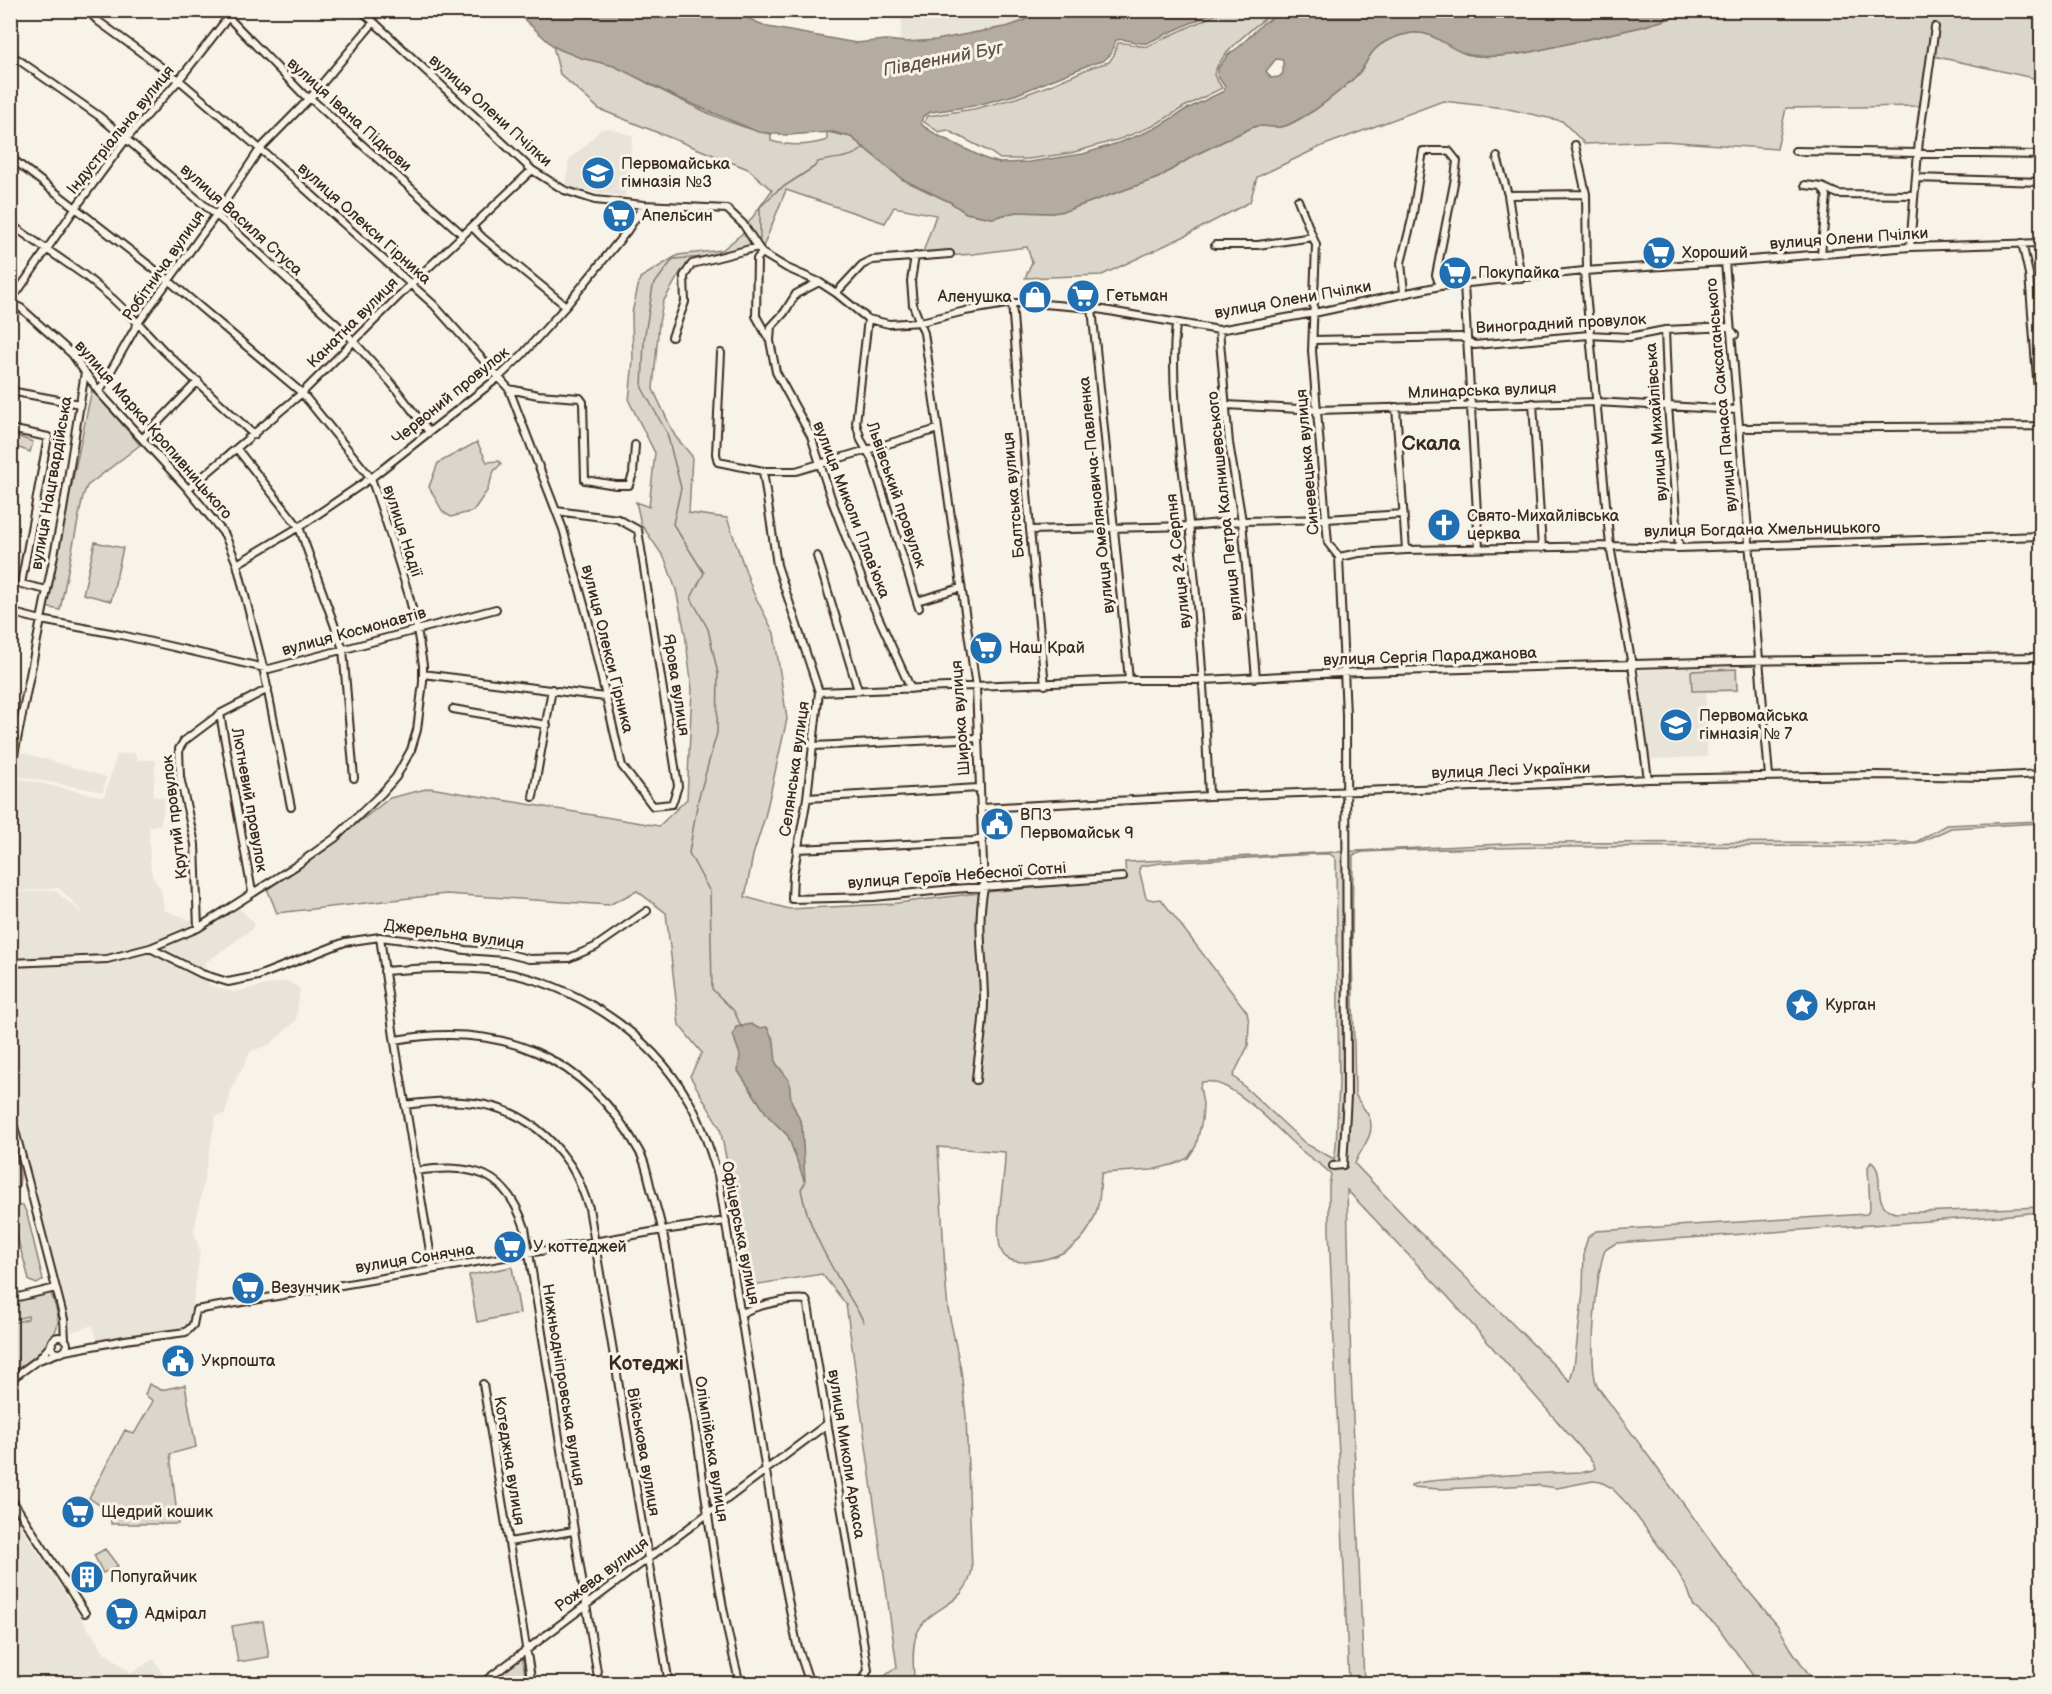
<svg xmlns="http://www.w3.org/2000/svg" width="2052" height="1694" viewBox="0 0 2052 1694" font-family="'Balsamiq Sans',sans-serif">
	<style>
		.built { fill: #e9e4d9 }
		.green { fill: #dbd6cb; stroke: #8b8074; stroke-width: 1.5; fill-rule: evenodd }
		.water { fill: #b4aca0; stroke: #84786c; stroke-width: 1.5; fill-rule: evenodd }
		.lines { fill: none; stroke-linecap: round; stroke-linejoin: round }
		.stream { stroke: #84786c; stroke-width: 1.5 }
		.minor-casing { stroke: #3b2a1e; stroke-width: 10 }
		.minor { stroke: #f7f3e8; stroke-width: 6 }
		.labels { text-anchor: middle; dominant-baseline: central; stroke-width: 6; stroke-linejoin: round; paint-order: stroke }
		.street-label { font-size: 16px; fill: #3b2a1e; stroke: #f7f3e8 }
		.poi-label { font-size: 16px; fill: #3b2a1e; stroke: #f7f3e8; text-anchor: start }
		.water-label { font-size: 18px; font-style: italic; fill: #5f5145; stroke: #f7f3e8 }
		.quarter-label { font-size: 20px; font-weight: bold; fill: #3b2a1e; stroke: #f7f3e8 }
	</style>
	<rect width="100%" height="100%" fill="#f7f3e8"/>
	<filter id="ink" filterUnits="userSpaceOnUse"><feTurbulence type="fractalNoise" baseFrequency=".0167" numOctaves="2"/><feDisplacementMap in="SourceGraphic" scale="12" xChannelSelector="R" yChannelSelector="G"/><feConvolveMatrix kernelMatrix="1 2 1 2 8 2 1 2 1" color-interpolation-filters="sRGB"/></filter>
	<g filter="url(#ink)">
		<!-- built -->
		<path class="built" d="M925 10 1038 11 1023 21 1009 26 936 40 900 41 902 15Z
			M609 128 633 136 625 197 565 187 569 159 585 146 601 129Z
			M1738 666 1739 692 1706 693 1707 757 1649 759 1639 670Z
			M10 749 106 777 103 792 11 775Z
			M134 753 138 760H156L153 796 165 798 161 824 149 827 150 862 152 876 161 890 164 910 199 923 236 905 254 923 251 930 205 963 209 985 234 992 286 981 300 988 296 1021 269 1045 251 1051 232 1087 225 1114 216 1116 194 1232 200 1252 190 1326 186 1330 97 1340 93 1325 72 1332 11 1094V893L54 890 87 917 59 888 11 892 10 806 16 778 104 797 117 755Z
			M10 1510 103 1651 131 1673 154 1659 168 1683H92L85 1675 74 1683H16L10 1676Z"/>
		<!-- green -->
		<path class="green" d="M1223 11H1278C1261 19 1217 56 1214 75L1222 88 1184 107 1153 126 1120 139 1071 153 1028 159H1000L990 152 947 130 939 132 924 122 928 116 974 109 1016 98 1053 84 1092 67 1109 62 1114 55 1118 43C1128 41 1137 48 1148 46Z
			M1695 11H2000L2041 17 2042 80 1933 56 1919 106 1786 108 1777 149 1664 141 1585 144 1562 121 1504 108 1443 101 1322 146 1257 177 1250 202 1185 236 1102 275 1025 278 1032 262 1027 247 973 254 921 258 936 215 894 207 885 223 786 190 763 247H761L747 225 772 190 748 169 599 109 560 74 553 46C573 57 593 59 615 66 627 70 639 79 651 85 688 104 730 126 771 134V141C789 146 809 146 827 140V132L851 137 902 179 950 202 966 213 992 218 1016 212 1052 213 1065 211 1158 178 1195 155 1253 127C1263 124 1270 128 1280 127 1290 127 1304 116 1313 111 1324 104 1351 82 1359 73 1363 68 1366 63 1369 57 1377 44 1392 37 1407 34 1431 28 1449 47 1471 54 1485 59 1516 55 1531 52L1641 27Z
			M743 233 750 239 755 249 695 263 681 271 663 302 659 323 653 389 675 436 692 456 689 513 727 518 753 592 774 633 787 719 765 817 753 855 745 897 789 909 889 904 987 892 1126 879 1125 862 1524 843 1916 842 1946 825 2041 821V823L1951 828 1918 843 1897 846 1547 847 1408 850 1363 852 1353 855 1352 951 1355 1093C1359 1105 1367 1110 1370 1119 1375 1137 1360 1148 1355 1164L1411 1223 1570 1381 1574 1366 1583 1292 1584 1250 1588 1237 1596 1231 1867 1214 1870 1208 1868 1167 1871 1162C1888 1173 1868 1204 1895 1213L2041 1207V1212L1999 1216 1616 1243 1605 1250C1596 1274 1588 1363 1597 1386L1740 1581 1778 1626 1791 1649 1815 1683 1759 1684 1718 1627 1694 1607 1688 1590 1676 1569 1629 1506 1612 1488 1601 1482 1593 1481 1557 1488 1535 1485 1440 1489 1411 1487V1485C1425 1480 1442 1480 1457 1479 1499 1475 1542 1473 1584 1472L1593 1470 1595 1468 1593 1462 1449 1298 1347 1190 1351 1371 1364 1683H1349L1329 1230V1186L1331 1174C1323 1165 1311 1159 1302 1151 1280 1133 1231 1075 1202 1082L1200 1086 1203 1104 1202 1120 1196 1146 1188 1158 1175 1164 1152 1170 1102 1173C1099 1183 1101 1195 1098 1205 1089 1244 1062 1260 1024 1262 1014 1262 1004 1259 1001 1250 993 1228 1006 1178 1005 1152L938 1147 946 1288 948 1309 961 1370 966 1417 972 1569C966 1609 927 1604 916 1636 911 1651 914 1668 914 1683H875L897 1667 846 1304 822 1274 752 1285 720 1128 690 1076 702 1053 679 1025 666 913 637 891 609 905 446 894 277 913 266 886 298 869 390 798 430 788 659 826 687 799 692 689 685 633 676 590 665 559 641 524 636 502 649 507 655 453 629 401 633 360 632 313 640 278 678 255 722 250ZM1317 854H1330L1335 858 1336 861 1339 1083 1336 1147 1334 1159 1306 1144 1233 1076 1248 1046 1249 1023 1247 1012 1161 899 1153 900 1146 898 1139 869 1141 866 1161 863Z
			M92 389 140 445 87 486 83 496 60 610 46 607Z
			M11 434 33 442 30 452 11 445Z
			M477 442 487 462 499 461 501 464 494 471 487 491 473 511 451 517 443 512 429 487 438 463Z
			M95 542 123 548 111 601 83 594Z
			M1736 669 1737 690 1692 691 1691 671Z
			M1792 1006a11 11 0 1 1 22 0a11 11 0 1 1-22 0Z
			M10 1134 20 1175 19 1188 11 1187Z
			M23 1205 27 1214 43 1280 37 1284 29 1281C26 1259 9 1227 16 1207Z
			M512 1267 520 1313 477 1322 469 1275Z
			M51 1293C53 1301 59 1313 58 1321 56 1345 28 1361 11 1374V1323L28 1319V1316L11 1320V1301Z
			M149 1384 161 1390 185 1385 196 1447 170 1454 178 1524H111V1513L89 1498 125 1430 134 1434 153 1401 145 1395Z
			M105 1549 118 1566 103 1573 94 1555Z
			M263 1621 269 1657 238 1662 232 1626Z
			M522 1654 526 1683 485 1684Z"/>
		<!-- water -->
		<path class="water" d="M515 11H731L768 27 856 43 886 40 905 42 936 40 1009 26 1023 21 1038 11H1217L1147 43C1136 45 1127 37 1116 40L1111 54 1103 61 1091 64 1015 95 973 106 931 112 923 116 921 123 923 126 937 135 986 159 1000 163 1029 162 1083 154 1121 142 1154 129 1185 110 1224 91 1225 87 1217 75 1218 68 1228 55 1240 46 1263 23 1285 11H1695L1641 27 1531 52C1514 55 1482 59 1466 54 1444 47 1432 28 1407 34 1392 37 1377 44 1369 57 1366 62 1363 68 1359 73 1350 83 1324 104 1313 111 1306 115 1287 127 1280 127 1270 128 1263 124 1253 127L1195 155 1158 178 1065 211 1052 213 1016 212 992 218 966 213 950 202 902 179 851 137 833 132 786 135 758 132 676 97 614 66 581 58 561 50 553 46ZM1276 59 1283 60V73L1279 77 1271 78 1266 71Z
			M751 1024 758 1028 767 1027 774 1041 776 1063 789 1080 791 1100 802 1125 805 1183 788 1136 768 1116 738 1071 740 1055 733 1035 736 1027Z"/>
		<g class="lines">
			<!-- stream -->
			<path class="stream" d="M760 240V207L777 191 814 167 818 162C836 157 851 160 865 147
				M707 257 673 259 653 286 644 340 642 388 667 433 681 488 673 524 704 573 691 598 708 629 718 674 717 733 698 800 689 853 710 892 712 989 734 1011 742 1028
				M805 1183 801 1189C809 1236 841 1281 864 1322"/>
			<defs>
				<path id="minor" d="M87 10 98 21 179 80 273 160 434 305 509 389 563 529 588 619 622 766 653 806 672 804 678 786 638 530 618 519 556 511
					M221 10 304 95 310 98 463 235
					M361 10 532 170 564 190 595 200 644 205 727 209 743 224 762 253 787 268 819 282 836 293 868 319 889 324 921 322 965 311 1012 303H1032L1092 308 1219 330 1314 313 1440 286 1584 271 1725 262 1910 247 2042 243
					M10 54 99 116 236 232 347 334 392 384 429 432
					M1575 145 1586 194 1587 271
					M1795 151 2042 155
					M10 157 168 280 302 393 371 478 388 528 409 596 417 629 423 665V682L417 730 411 750 396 777 382 793 335 838 297 865 198 928 150 948 107 959 10 963
					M1497 157 1508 195 1521 279
					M1916 178 2042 182
					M1805 185 1822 187 1838 194 1913 195
					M1508 195 1586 194
					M1298 200 1316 245 1312 351 1328 543 1339 557 1346 715 1347 1096 1343 1165 1333 1166
					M10 224 84 275 113 299 138 323 164 351 254 435
					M472 227 483 238 566 306
					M2022 243 2029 274 2042 443
					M1215 245H1258L1313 237
					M1910 247 1919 140 1935 27
					M762 253 757 259 756 316 770 341 776 372 811 436 832 501 867 592 911 689
					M1821 254 1827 196 1822 188
					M915 256 911 281 913 305 924 333 976 687 984 888C976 925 984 963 984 1001 984 1027 978 1054 976 1080
					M1725 262 1769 776
					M1584 271 1610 546 1632 665 1648 779
					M1464 284 1479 548
					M1404 292 1401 263 1412 219 1423 151H1449L1457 161 1455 178 1436 275 1440 286
					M836 293 862 265 872 260 950 254
					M10 297 18 291 76 207 127 138 179 80 234 10
					M10 303 21 308 72 354 99 392 188 489 225 535 237 564 263 667 291 807
					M1012 303 1030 530 1045 685
					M1092 308 1129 680
					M868 319 856 423 861 440 872 459 919 608
					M1176 323C1169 390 1182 457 1189 523 1199 614 1205 704 1209 796
					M1219 330 1229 443 1242 521 1256 678
					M1665 330 1668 406 1679 548
					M672 337 685 302 684 276 692 264 758 247
					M770 340 771 327 784 313 796 294 819 282
					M1314 340 1461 337 1474 345 1589 335 1629 337 1665 330 1729 327 1735 335
					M721 353 716 454 718 462 763 471H796L938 429
					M509 389 538 395 580 398 583 402 585 480 616 485H629L633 474 635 445
					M10 391 80 404
					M99 392 138 323 216 215 260 149 310 98 373 23
					M1533 403 1542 548
					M1227 405 1317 410 1596 402 1737 410
					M1396 407 1406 550
					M1739 428 2040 426
					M10 429 48 437 21 584 47 590
					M142 439 198 381
					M237 449 299 527 343 649 354 778
					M763 471 777 565 819 692 807 798 793 875 792 899 874 897 953 889 1123 877
					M188 489 302 393 411 284 532 170
					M1030 530 1189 526 1242 521 1327 519 1403 514
					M817 556 858 690
					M1339 557 1359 553 1406 550 1610 546 1679 548 2042 536
					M237 564 299 527 371 478 499 377 522 355 566 306 627 231 644 205
					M917 601 960 588
					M10 612 41 620 121 635 269 669 496 609
					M423 674 605 697
					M819 692 1129 680H1204L1360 672 1736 661 2042 657
					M453 709 547 725
					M220 714 252 892
					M814 746 978 738
					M10 775 63 510 85 372
					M533 797 552 689
					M807 798 979 788
					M981 808 1209 796 1506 786 1648 779 1876 775 1984 777 2042 774
					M797 849 973 841 982 838
					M198 928 195 844 180 777 179 749 184 741 220 714 268 689
					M380 937 394 1037 433 1269
					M150 948 202 974 228 982 258 976 345 942 380 937 435 944 465 950 505 953 529 959 569 958 595 947 647 911
					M384 971C419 968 453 966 488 970 570 980 650 1031 690 1103 703 1126 710 1151 718 1175L781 1564 797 1645 810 1684
					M395 1040C500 1021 586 1055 639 1151 646 1162 648 1177 651 1189 655 1202 659 1215 662 1229 669 1258 672 1288 677 1318 682 1351 688 1383 694 1416 707 1505 717 1596 740 1684
					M405 1105C472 1095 527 1103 568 1162 578 1175 583 1192 589 1208L669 1684
					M10 1111 64 1319 65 1340
					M416 1171C472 1164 505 1169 525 1228L599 1684
					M10 1299 56 1288
					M741 1314C755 1305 790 1298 806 1300L808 1305 868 1670 864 1678 857 1684
					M51 1345a8 8 0 1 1 16 0a8 8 0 1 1-16 0Z
					M65 1351 125 1340 186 1332 193 1325 196 1310 663 1230 726 1221
					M39 1360 58 1353
					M10 1380 38 1360 52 1344
					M483 1384 532 1684
					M10 1497 85 1613
					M509 1542 573 1531
					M481 1684 827 1424"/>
			</defs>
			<!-- minor casing -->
			<use href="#minor" class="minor-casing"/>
			<!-- minor -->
			<use href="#minor" class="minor"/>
		</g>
	</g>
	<!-- icons -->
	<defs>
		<symbol id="school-disc" viewBox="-11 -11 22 22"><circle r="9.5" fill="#1f6fb2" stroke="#f7f3e8"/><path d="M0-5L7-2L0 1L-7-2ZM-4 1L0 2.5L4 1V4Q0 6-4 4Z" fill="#fff"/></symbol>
		<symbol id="supermarket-disc" viewBox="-11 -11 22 22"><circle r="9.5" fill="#1f6fb2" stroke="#f7f3e8"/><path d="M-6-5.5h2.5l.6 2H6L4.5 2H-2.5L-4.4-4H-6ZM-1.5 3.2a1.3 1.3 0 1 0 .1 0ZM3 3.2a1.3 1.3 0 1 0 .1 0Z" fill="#fff"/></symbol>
		<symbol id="shop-disc" viewBox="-11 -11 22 22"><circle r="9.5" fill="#1f6fb2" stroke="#f7f3e8"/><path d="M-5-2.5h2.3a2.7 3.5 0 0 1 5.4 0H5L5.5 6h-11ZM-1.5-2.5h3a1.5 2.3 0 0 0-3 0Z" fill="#fff"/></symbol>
		<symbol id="church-disc" viewBox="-11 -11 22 22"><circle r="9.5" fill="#1f6fb2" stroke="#f7f3e8"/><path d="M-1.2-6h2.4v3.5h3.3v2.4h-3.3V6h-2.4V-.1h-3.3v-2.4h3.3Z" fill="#fff"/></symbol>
		<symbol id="civic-disc" viewBox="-11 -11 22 22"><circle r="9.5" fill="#1f6fb2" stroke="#f7f3e8"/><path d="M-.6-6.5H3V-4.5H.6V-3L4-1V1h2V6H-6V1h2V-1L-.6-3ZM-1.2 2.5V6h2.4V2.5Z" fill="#fff"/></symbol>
		<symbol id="sight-disc" viewBox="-11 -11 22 22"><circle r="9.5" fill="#1f6fb2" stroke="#f7f3e8"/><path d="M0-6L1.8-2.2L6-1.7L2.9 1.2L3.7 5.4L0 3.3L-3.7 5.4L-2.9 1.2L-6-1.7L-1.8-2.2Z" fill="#fff"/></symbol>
		<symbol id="building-disc" viewBox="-11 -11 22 22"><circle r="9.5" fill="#1f6fb2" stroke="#f7f3e8"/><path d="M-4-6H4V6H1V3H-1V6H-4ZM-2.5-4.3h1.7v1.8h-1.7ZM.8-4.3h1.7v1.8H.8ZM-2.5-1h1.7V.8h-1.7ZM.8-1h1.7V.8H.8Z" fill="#fff"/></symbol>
	</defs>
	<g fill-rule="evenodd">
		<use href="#school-disc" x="579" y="154" width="38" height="38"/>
		<use href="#supermarket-disc" x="600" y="197" width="38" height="38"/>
		<use href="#supermarket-disc" x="1640" y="234" width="38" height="38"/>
		<use href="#supermarket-disc" x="1436" y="254" width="38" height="38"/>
		<use href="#supermarket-disc" x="1064" y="277" width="38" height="38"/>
		<use href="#shop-disc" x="1016" y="278" width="38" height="38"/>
		<use href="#church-disc" x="1425" y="506" width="38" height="38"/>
		<use href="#supermarket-disc" x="967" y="629" width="38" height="38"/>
		<use href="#school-disc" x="1657" y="706" width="38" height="38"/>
		<use href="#civic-disc" x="978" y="805" width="38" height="38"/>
		<use href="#sight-disc" x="1783" y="986" width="38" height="38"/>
		<use href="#supermarket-disc" x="491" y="1228" width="38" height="38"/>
		<use href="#supermarket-disc" x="229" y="1269" width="38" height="38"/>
		<use href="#civic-disc" x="159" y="1342" width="38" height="38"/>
		<use href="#supermarket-disc" x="59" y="1493" width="38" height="38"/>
		<use href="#building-disc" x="68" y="1558" width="38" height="38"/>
		<use href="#supermarket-disc" x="103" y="1595" width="38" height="38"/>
	</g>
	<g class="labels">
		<!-- street labels -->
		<g class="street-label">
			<text transform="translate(490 111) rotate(42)">вулиця Олени Пчілки</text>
			<text transform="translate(349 115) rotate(42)">вулиця Івана Підкови</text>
			<text transform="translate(121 130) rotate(-51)">Індустріальна вулиця</text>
			<text transform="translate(241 220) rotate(42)">вулиця Василя Стуса</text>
			<text transform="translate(364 224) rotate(42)">вулиця Олекси Гірника</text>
			<text transform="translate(1849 239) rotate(-4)">вулиця Олени Пчілки</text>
			<text transform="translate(164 266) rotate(-55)">Робітнича вулиця</text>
			<text transform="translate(1293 300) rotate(-10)">вулиця Олени Пчілки</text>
			<text transform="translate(353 323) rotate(-45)">Канатна вулиця</text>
			<text transform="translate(1561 324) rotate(-3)">Виноградний провулок</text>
			<text transform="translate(1482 391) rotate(-2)">Млинарська вулиця</text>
			<text transform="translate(1722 395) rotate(-95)">вулиця Панаса Саксаганського</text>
			<text transform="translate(451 396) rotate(-39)">Червоний провулок</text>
			<text transform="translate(1657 422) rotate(-94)">вулиця Михайлівська</text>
			<text transform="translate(153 430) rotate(49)">вулиця Марка Кропивницького</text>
			<text transform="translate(1308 462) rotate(-95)">Синевецька вулиця</text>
			<text transform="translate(52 483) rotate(-80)">вулиця Нацгвардійська</text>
			<text transform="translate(896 495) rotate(71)">Львівський провулок</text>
			<text transform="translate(1014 495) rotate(-95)">Балтська вулиця</text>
			<text transform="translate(1097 495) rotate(-96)">вулиця Омеляновича-Павленка</text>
			<text transform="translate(1225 506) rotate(-96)">вулиця Петра Калнишевського</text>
			<text transform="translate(851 510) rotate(69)">вулиця Миколи Плавʼюка</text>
			<text transform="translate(1762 530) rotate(-1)">вулиця Богдана Хмельницького</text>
			<text transform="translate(402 531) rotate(72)">вулиця Надії</text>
			<text transform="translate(1179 561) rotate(-96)">вулиця 24 Серпня</text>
			<text transform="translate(354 632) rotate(-15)">вулиця Космонавтів</text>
			<text transform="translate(607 649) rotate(76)">вулиця Олекси Гірника</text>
			<text transform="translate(1430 657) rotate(-2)">вулиця Сергія Параджанова</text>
			<text transform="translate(676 685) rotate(81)">Ярова вулиця</text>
			<text transform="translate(961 718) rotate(-94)">Широка вулиця</text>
			<text transform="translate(795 769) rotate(-82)">Селянська вулиця</text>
			<text transform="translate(1511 771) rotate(-2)">вулиця Лесі Українки</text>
			<text transform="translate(249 800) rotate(80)">Лютневий провулок</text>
			<text transform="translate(175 817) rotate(-97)">Крутий провулок</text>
			<text transform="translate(957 876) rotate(-4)">вулиця Героїв Небесної Сотні</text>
			<text transform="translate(454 935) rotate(8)">Джерельна вулиця</text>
			<text transform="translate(740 1233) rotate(79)">Офіцерська вулиця</text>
			<text transform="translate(415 1259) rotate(-9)">вулиця Сонячна</text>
			<text transform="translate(563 1385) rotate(81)">Нижньодніпровська вулиця</text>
			<text transform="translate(711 1449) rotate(81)">Олімпійська вулиця</text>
			<text transform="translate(643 1452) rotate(80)">Військова вулиця</text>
			<text transform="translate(846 1454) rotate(81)">вулиця Миколи Аркаса</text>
			<text transform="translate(509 1461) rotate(81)">Котеджна вулиця</text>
			<text transform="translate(602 1575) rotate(-37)">Рожева вулиця</text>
		</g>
		<!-- poi labels -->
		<g class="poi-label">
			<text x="621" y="164">Первомайська<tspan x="621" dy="18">гімназія №3</tspan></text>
			<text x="642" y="216">Апельсин</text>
			<text x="1682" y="253">Хороший</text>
			<text x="1478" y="273">Покупайка</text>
			<text x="1106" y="296">Гетьман</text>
			<text x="1012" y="297" text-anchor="end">Аленушка</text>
			<text x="1467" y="516">Свято-Михайлівська<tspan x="1467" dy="18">церква</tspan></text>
			<text x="1009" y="648">Наш Край</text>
			<text x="1699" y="716">Первомайська<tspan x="1699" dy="18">гімназія № 7</tspan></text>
			<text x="1020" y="815">ВПЗ<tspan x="1020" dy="18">Первомайськ 9</tspan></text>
			<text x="1825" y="1005">Курган</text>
			<text x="533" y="1247">У коттеджей</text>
			<text x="271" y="1288">Везунчик</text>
			<text x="201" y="1361">Укрпошта</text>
			<text x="101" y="1512">Щедрий кошик</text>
			<text x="110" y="1577">Попугайчик</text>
			<text x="145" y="1614">Адмірал</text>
		</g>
		<!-- water labels -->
		<g class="water-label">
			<text transform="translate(943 59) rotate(-11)">Південний Буг</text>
		</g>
		<!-- quarter labels -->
		<g class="quarter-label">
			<text x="1431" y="444">Скала</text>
			<text x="646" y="1364">Котеджі</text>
		</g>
	</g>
	<!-- margin -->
	<rect width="2052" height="1694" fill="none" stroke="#f7f3e8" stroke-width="36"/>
	<rect x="18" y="18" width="2016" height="1658" fill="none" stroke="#3b2a1e" stroke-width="2" filter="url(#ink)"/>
</svg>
